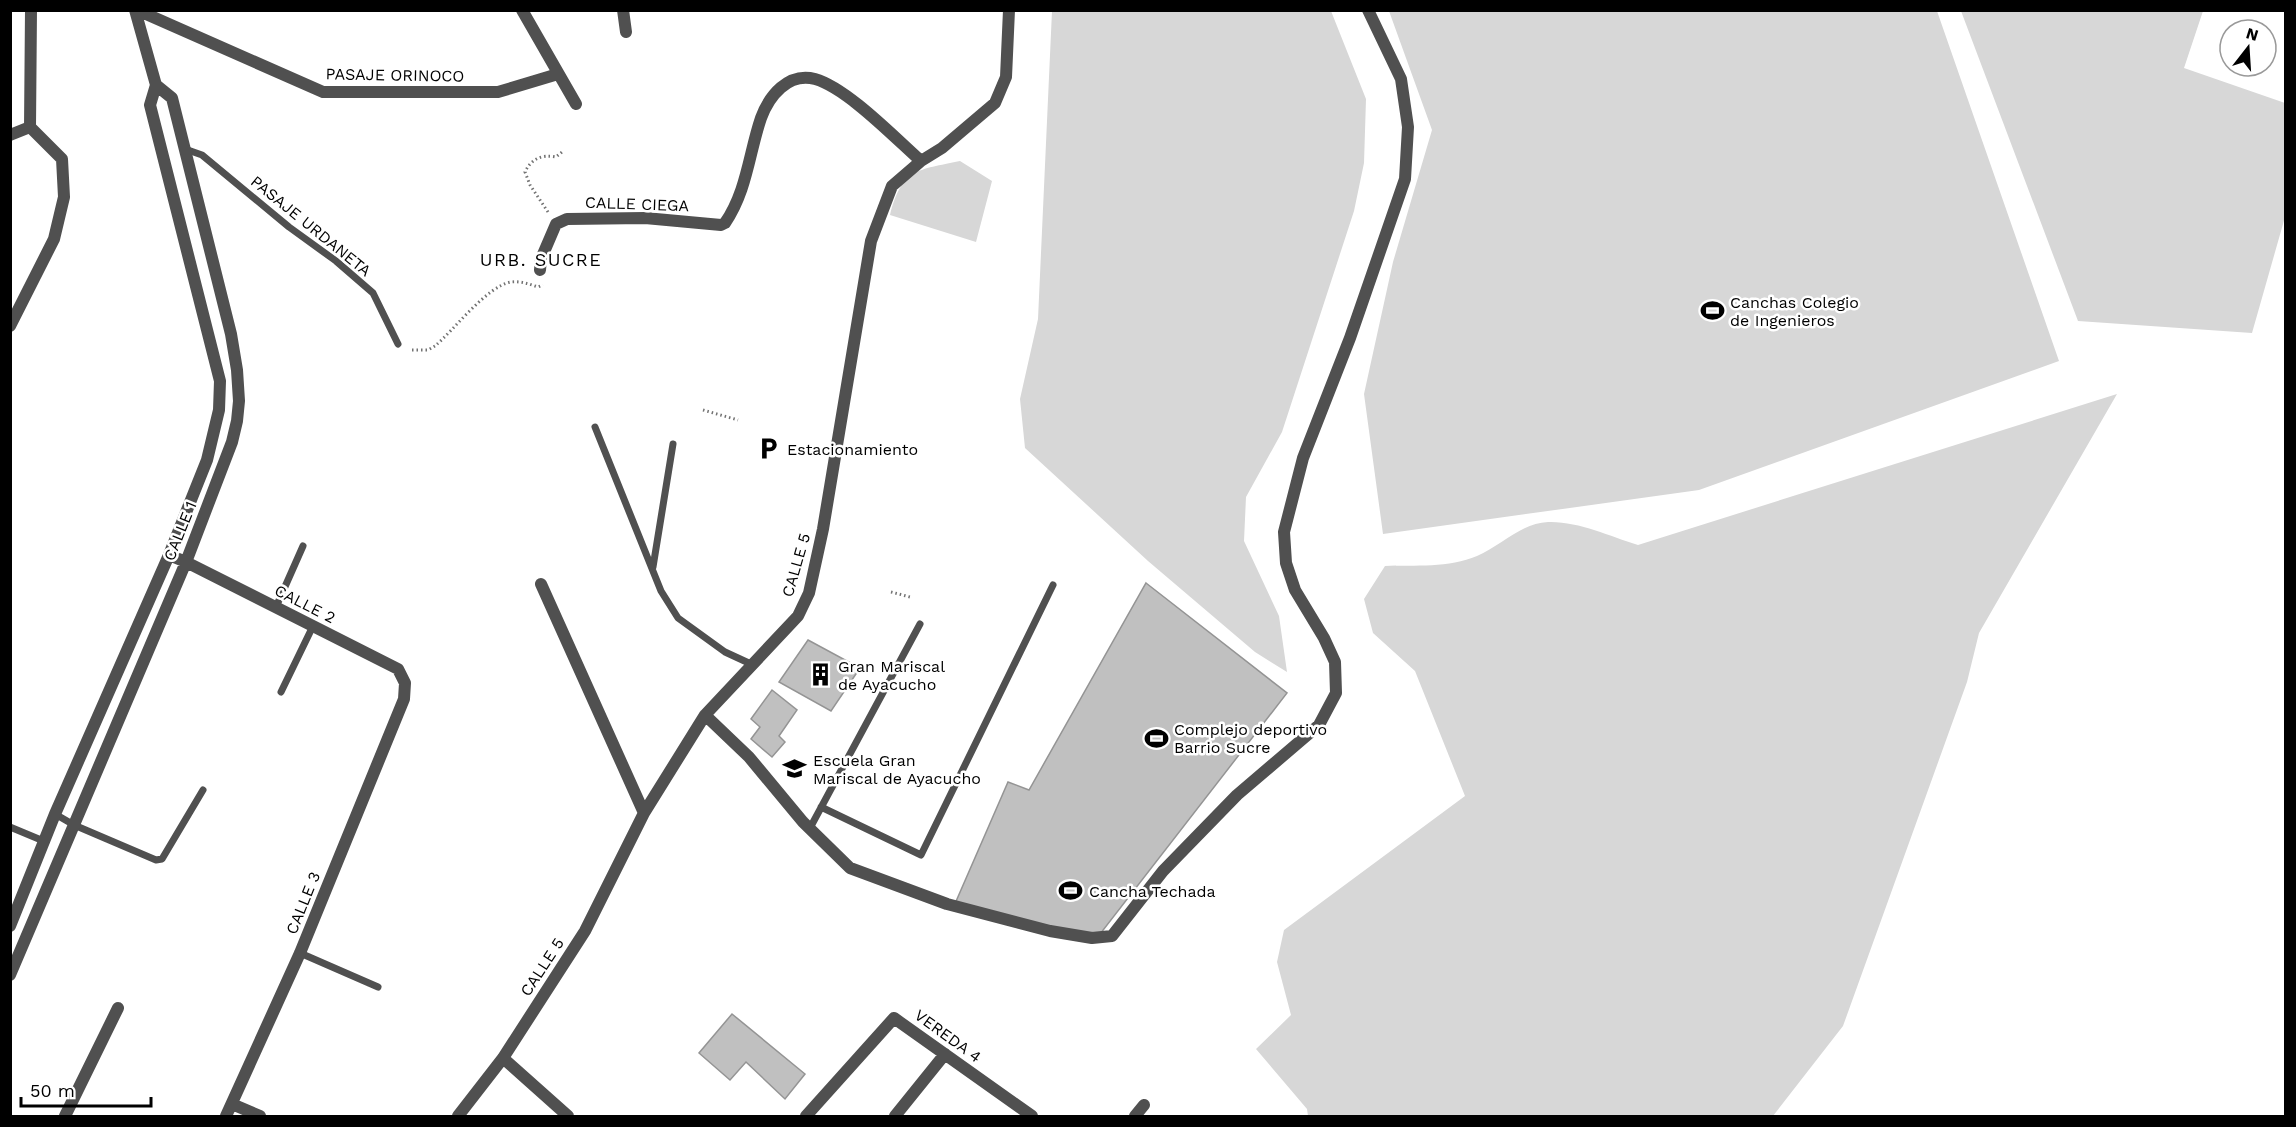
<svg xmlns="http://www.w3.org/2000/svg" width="2296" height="1127" viewBox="0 0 2296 1127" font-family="'Work Sans',sans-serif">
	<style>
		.green { fill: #d7d7d7 }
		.building { fill: #c0c0c0; stroke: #949494; stroke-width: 1.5 }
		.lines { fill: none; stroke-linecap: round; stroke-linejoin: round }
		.path { stroke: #727272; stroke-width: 3; stroke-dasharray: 1.5 3; stroke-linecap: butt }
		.service { stroke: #505050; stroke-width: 7 }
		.minor { stroke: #505050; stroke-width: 12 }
		.labels { text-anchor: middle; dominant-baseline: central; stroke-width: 5; stroke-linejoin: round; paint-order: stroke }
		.street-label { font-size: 16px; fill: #000; stroke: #fff }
		.poi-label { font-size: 16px; fill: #000; stroke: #fff; text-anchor: start }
		.neighbourhood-label { font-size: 18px; letter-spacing: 1.5px; fill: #000; stroke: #fff }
	</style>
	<rect width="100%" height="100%" fill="#fff"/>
	<!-- green -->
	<path class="green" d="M1052 11H1331L1366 99 1364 163 1354 211 1282 432 1246 497 1244 541 1279 616 1287 672 1255 652 1148 561 1025 448 1020 399 1038 319Z
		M1389 11H1937L2059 361 1699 490 1383 534 1364 394 1393 262 1432 130Z
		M1961 11H2203L2184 68 2285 103V217L2252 333 2078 321Z
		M960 161 992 181 976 242 890 215C902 168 918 170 960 161Z
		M2117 394 1979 633 1967 682 1843 1026 1773 1116H1308L1307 1109 1256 1049 1291 1015 1277 962 1284 930 1465 796 1415 671 1373 633 1364 599 1385 566C1415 565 1449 568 1477 556 1501 546 1521 523 1548 522 1578 521 1609 536 1638 545Z"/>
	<!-- building -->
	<path class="building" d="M1146 583 1287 693 1097 938 954 906 1008 782 1029 790Z
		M808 640 860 668 831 711 779 682Z
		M772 690 797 710 779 736 785 742 772 757 751 739 760 727 751 719Z
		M732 1014 805 1074 785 1099 746 1062 730 1080 699 1053Z"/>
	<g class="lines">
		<!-- path -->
		<path class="path" d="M548 212 530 185 525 172C531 159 542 154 556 157L562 152
			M412 350H428L435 346C454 330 487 286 511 282 521 281 529 284 538 287L543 285
			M703 410 738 420
			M891 592 910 597"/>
		<!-- service -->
		<path class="service" d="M185 149 202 155 289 227 336 261 373 293 398 344
			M595 427 661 591 678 618 725 652 751 664
			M653 567 673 444
			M276 607 303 546
			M281 692 313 626
			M821 807 921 855 1053 585
			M55 814 74 825 156 860 162 859 203 790
			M10 827 46 842
			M810 828 920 624
			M300 953 378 987"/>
		<!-- minor -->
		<path class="minor" d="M137 10 323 92H498L558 74
			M522 10 576 104
			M623 10 626 32
			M10 135 30 127
			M540 270 541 259 556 224 567 219 645 218 721 225 725 223C747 191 749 153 761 118 769 96 788 72 815 79 847 88 895 138 921 161
			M10 326 54 239 64 197 62 159 30 127 31 10
			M169 555 186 562 398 669 405 683 404 699 300 953 226 1116
			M541 584 644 813
			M705 715 749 757 803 822 850 868 947 904 1050 931 1092 938 1112 936 1163 871 1237 795 1319 725 1336 693 1335 662 1324 638 1295 590 1286 563 1284 532 1303 458 1350 338 1405 179 1408 127 1401 79 1368 10
			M10 926 55 814 169 555 207 460 219 410 220 381 150 105 156 85 135 10
			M10 975 186 562 232 442 237 421 239 401 237 370 231 334 172 98 156 85
			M503 1058 568 1116
			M232 1104 260 1116
			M65 1116 118 1008
			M458 1116 503 1058 585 931 644 813 705 715 798 616 809 593 823 529 871 241 892 186 921 161 942 148 995 103 1006 77 1009 10
			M806 1116 894 1018 1032 1116
			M895 1116 945 1054
			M1135 1116 1144 1105"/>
	</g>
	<!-- icons -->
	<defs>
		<symbol id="stadium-bare" viewBox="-9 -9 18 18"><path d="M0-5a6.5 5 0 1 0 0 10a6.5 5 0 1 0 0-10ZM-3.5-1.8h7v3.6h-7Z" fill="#000" stroke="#fff" stroke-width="2.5" paint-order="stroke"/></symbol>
		<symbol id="parking-bare" viewBox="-9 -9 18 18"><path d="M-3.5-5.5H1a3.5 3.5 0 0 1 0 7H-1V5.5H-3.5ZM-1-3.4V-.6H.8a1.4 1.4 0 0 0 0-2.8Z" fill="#000" stroke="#fff" stroke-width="2.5" paint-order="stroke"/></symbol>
		<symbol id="building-bare" viewBox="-9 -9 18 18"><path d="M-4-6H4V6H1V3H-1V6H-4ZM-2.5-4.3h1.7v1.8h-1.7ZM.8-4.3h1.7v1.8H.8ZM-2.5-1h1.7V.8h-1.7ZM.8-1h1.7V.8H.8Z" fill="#000" stroke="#fff" stroke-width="2.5" paint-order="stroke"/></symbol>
		<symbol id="school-bare" viewBox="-9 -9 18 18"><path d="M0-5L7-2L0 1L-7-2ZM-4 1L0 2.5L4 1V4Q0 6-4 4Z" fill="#000" stroke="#fff" stroke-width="2.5" paint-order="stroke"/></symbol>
	</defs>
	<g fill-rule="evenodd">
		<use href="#stadium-bare" x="1696" y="294" width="33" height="33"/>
		<use href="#parking-bare" x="752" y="432" width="33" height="33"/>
		<use href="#building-bare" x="804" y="658" width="33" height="33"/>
		<use href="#stadium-bare" x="1140" y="722" width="33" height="33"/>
		<use href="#school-bare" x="778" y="752" width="33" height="33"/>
		<use href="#stadium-bare" x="1054" y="874" width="33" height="33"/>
	</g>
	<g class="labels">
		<!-- street labels -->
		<g class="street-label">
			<text transform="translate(395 75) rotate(1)">PASAJE ORINOCO</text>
			<text transform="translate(637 204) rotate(2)">CALLE CIEGA</text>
			<text transform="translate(311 226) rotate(39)">PASAJE URDANETA</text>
			<text transform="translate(180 531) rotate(-68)">CALLE 1</text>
			<text transform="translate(796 565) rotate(-74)">CALLE 5</text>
			<text transform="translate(305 604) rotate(27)">CALLE 2</text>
			<text transform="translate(303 903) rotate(-68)">CALLE 3</text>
			<text transform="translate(542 967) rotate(-57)">CALLE 5</text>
			<text transform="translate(948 1036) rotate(36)">VEREDA 4</text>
		</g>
		<!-- poi labels -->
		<g class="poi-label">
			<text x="1730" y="302">Canchas Colegio<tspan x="1730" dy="18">de Ingenieros</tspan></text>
			<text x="787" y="449">Estacionamiento</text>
			<text x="838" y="666">Gran Mariscal<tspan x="838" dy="18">de Ayacucho</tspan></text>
			<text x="1174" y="729">Complejo deportivo<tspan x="1174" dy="18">Barrio Sucre</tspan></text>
			<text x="813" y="760">Escuela Gran<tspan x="813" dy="18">Mariscal de Ayacucho</tspan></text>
			<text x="1089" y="891">Cancha Techada</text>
		</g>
		<!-- neighbourhood labels -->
		<g class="neighbourhood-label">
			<text x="541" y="259">URB. SUCRE</text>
		</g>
	</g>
	<!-- border -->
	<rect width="2296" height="1127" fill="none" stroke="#000000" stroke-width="24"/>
	<!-- north arrow -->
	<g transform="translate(2248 48) rotate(17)"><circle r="28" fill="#ffffff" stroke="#999999" stroke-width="1.5"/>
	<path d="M0-4.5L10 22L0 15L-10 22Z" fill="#000000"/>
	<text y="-9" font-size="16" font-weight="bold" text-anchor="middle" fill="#000000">N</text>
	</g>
	<!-- scale -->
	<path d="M21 1097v9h130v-9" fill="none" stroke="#000000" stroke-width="3"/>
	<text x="30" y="1097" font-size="18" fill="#000000" stroke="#ffffff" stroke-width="4.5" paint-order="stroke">50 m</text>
</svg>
